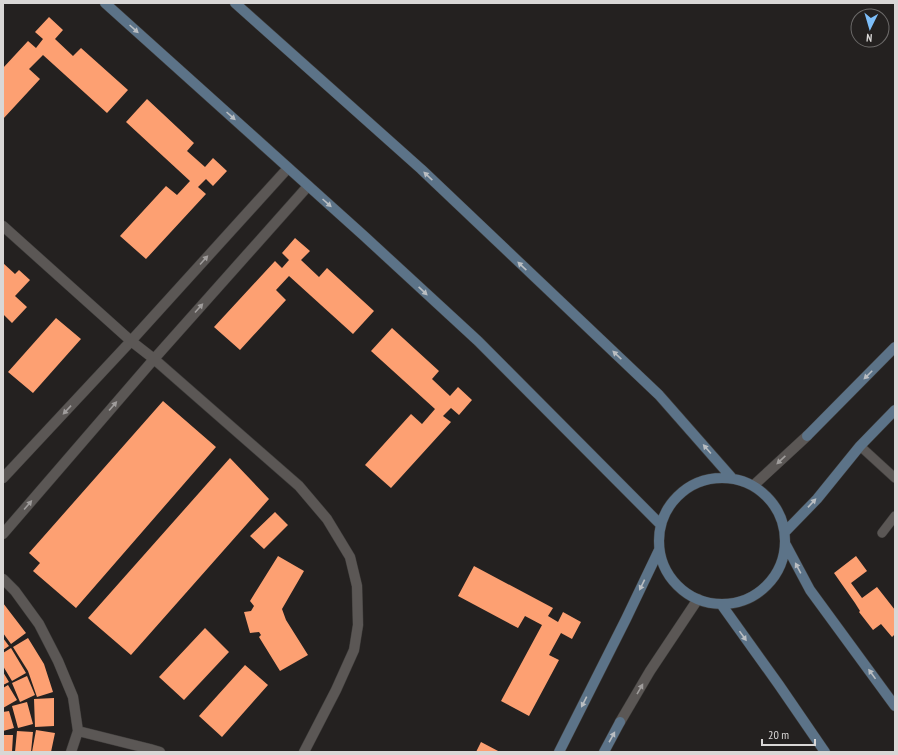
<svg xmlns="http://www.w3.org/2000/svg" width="898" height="755" viewBox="0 0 898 755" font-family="'PT Sans Narrow',sans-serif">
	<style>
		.building { fill: #fda072 }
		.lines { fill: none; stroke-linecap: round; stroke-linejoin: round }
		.lane-casing { stroke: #3e3c3a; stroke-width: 10 }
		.street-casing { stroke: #3e3c3a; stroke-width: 11 }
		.secondary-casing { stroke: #3e3c3a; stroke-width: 11 }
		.lane { stroke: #5b5755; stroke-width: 9 }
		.street { stroke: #5b5755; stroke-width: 10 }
		.secondary { stroke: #5c7388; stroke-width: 10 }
		.oneway { fill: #babec2 }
		.oneway2 { fill: #a09d9c }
	</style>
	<rect width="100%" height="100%" fill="#242120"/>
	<!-- building -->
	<path class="building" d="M49 17 63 30 55 39 73 56 81 48 128 90 107 113 43 55 29 69 40 79 3 119V68L28 41 36 48 43 39 35 32Z
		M147 99 194 143 187 151 205 167 213 158 227 171 213 186 206 179 198 187 206 194 146 259 120 236 166 186 177 195 190 181 126 122Z
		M295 238 310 251 301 260 319 277 327 268 374 311 353 334 289 276 276 290 286 300 240 350 214 327 275 261 282 268 289 260 282 253Z
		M3 263 15 274 19 270 30 280 15 296 27 307 12 323 3 314Z
		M56 318 81 339 33 393 8 372Z
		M392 328 439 371 432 379 450 396 458 387 472 400 459 415 451 408 443 416 451 422 391 488 365 465 411 414 422 424 435 409 371 351Z
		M163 401 216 447 76 608 33 571 40 563 29 553Z
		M230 458 269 499 131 655 88 618Z
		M275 512 288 525 264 549 250 536Z
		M278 556 304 571 282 609 286 620 308 655 280 671 259 637 261 635 259 632 250 633 244 612 251 611 254 606 250 601Z
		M856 556 867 571 851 583 862 598 877 587 895 610V634L892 637 881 624 873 630 859 612 860 611 855 603 834 573Z
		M474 566 553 608 548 616 558 622 563 612 581 622 572 639 561 633 549 655 559 660 529 716 501 701 542 625 525 616 518 628 458 596Z
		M3 603 26 633 11 644 3 633Z
		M205 628 229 652 184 700 159 677Z
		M3 638 9 646 3 650Z
		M28 638 44 664 53 692 37 697 28 671 13 647Z
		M11 648 26 673 12 681 3 666V653Z
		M245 665 268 685 222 737 199 716Z
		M3 672 9 682 3 685Z
		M27 676 35 695 20 702 12 683Z
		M8 685 17 700 3 708V688Z
		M54 698V726L35 727 34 699Z
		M27 702 33 724 18 728 12 706Z
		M9 711 14 728 3 731V712Z
		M36 730 55 733 51 752H32Z
		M17 731 33 732 31 752H15Z
		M3 735H13L12 752H3Z
		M481 742 500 752H476Z"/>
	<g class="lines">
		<defs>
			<path id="lane" d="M860 446 895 478
				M882 533 895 516"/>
			<path id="street" d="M3 226 131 341 154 359 299 486 327 519 350 557 357 586 358 625 354 650 336 690 304 752
				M3 478 131 341 288 168
				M754 485 807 436
				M3 534 154 359 308 186
				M3 579 15 591 39 624 58 661 73 697 78 731 71 752
				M620 722 650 671 698 599
				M78 731 150 749 160 752"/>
			<path id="secondary" d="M105 3 363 235 478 341 660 524
				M235 3 421 169 659 395 732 478
				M807 436 895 347
				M659 541a63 63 0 1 1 126 0a63 63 0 1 1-126 0Z
				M785 532 817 499 860 446 895 410
				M786 545 810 590 895 706
				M721 604 779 685 825 752
				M559 752 626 619 659 550
				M604 752 620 722"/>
		</defs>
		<!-- lane casing -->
		<use href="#lane" class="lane-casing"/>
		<!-- street casing -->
		<use href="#street" class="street-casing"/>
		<!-- secondary casing -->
		<use href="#secondary" class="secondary-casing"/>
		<!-- lane -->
		<use href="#lane" class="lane"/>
		<!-- street -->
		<use href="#street" class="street"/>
		<!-- secondary -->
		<use href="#secondary" class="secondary"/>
	</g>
	<!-- one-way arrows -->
	<defs><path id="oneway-solid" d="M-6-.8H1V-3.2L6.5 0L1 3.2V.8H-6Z"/></defs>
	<g class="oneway">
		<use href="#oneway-solid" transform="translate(134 29) rotate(42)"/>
		<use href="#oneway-solid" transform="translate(231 116) rotate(42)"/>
		<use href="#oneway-solid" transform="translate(428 176) rotate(-137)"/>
		<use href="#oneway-solid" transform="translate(327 203) rotate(42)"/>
		<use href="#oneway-solid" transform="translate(522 266) rotate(-137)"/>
		<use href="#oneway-solid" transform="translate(423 291) rotate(43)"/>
		<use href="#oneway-solid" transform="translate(617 355) rotate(-137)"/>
		<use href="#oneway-solid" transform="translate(868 375) rotate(135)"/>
		<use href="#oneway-solid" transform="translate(707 449) rotate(-131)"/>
		<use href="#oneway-solid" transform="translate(812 503) rotate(-47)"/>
		<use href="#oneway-solid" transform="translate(798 568) rotate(-118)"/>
		<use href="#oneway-solid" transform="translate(642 585) rotate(116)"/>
		<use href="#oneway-solid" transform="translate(743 636) rotate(54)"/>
		<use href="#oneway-solid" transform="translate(872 674) rotate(-126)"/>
		<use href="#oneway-solid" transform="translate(584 702) rotate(117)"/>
		<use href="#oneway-solid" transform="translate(612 737) rotate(-61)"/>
	</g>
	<g class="oneway2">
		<use href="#oneway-solid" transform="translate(204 260) rotate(-48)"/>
		<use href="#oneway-solid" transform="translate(199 308) rotate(-48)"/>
		<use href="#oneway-solid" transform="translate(113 406) rotate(-49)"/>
		<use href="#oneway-solid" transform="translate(67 410) rotate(133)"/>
		<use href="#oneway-solid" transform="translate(781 460) rotate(137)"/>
		<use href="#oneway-solid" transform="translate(28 505) rotate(-49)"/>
		<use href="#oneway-solid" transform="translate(640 689) rotate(-60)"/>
	</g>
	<!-- border -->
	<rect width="898" height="755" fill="none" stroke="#d9d7d6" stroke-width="8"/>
	<!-- north arrow -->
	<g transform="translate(870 28) rotate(185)"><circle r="19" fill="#242120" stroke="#6c6a69"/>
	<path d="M0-3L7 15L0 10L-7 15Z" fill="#7dbef9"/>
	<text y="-6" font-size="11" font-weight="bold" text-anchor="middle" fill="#d9d7d6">N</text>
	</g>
	<!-- scale -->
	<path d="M762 739v6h53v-6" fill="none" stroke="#d9d7d6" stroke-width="2"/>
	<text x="768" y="739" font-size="12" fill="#d9d7d6" stroke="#242120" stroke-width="3" paint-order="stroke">20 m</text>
</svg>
